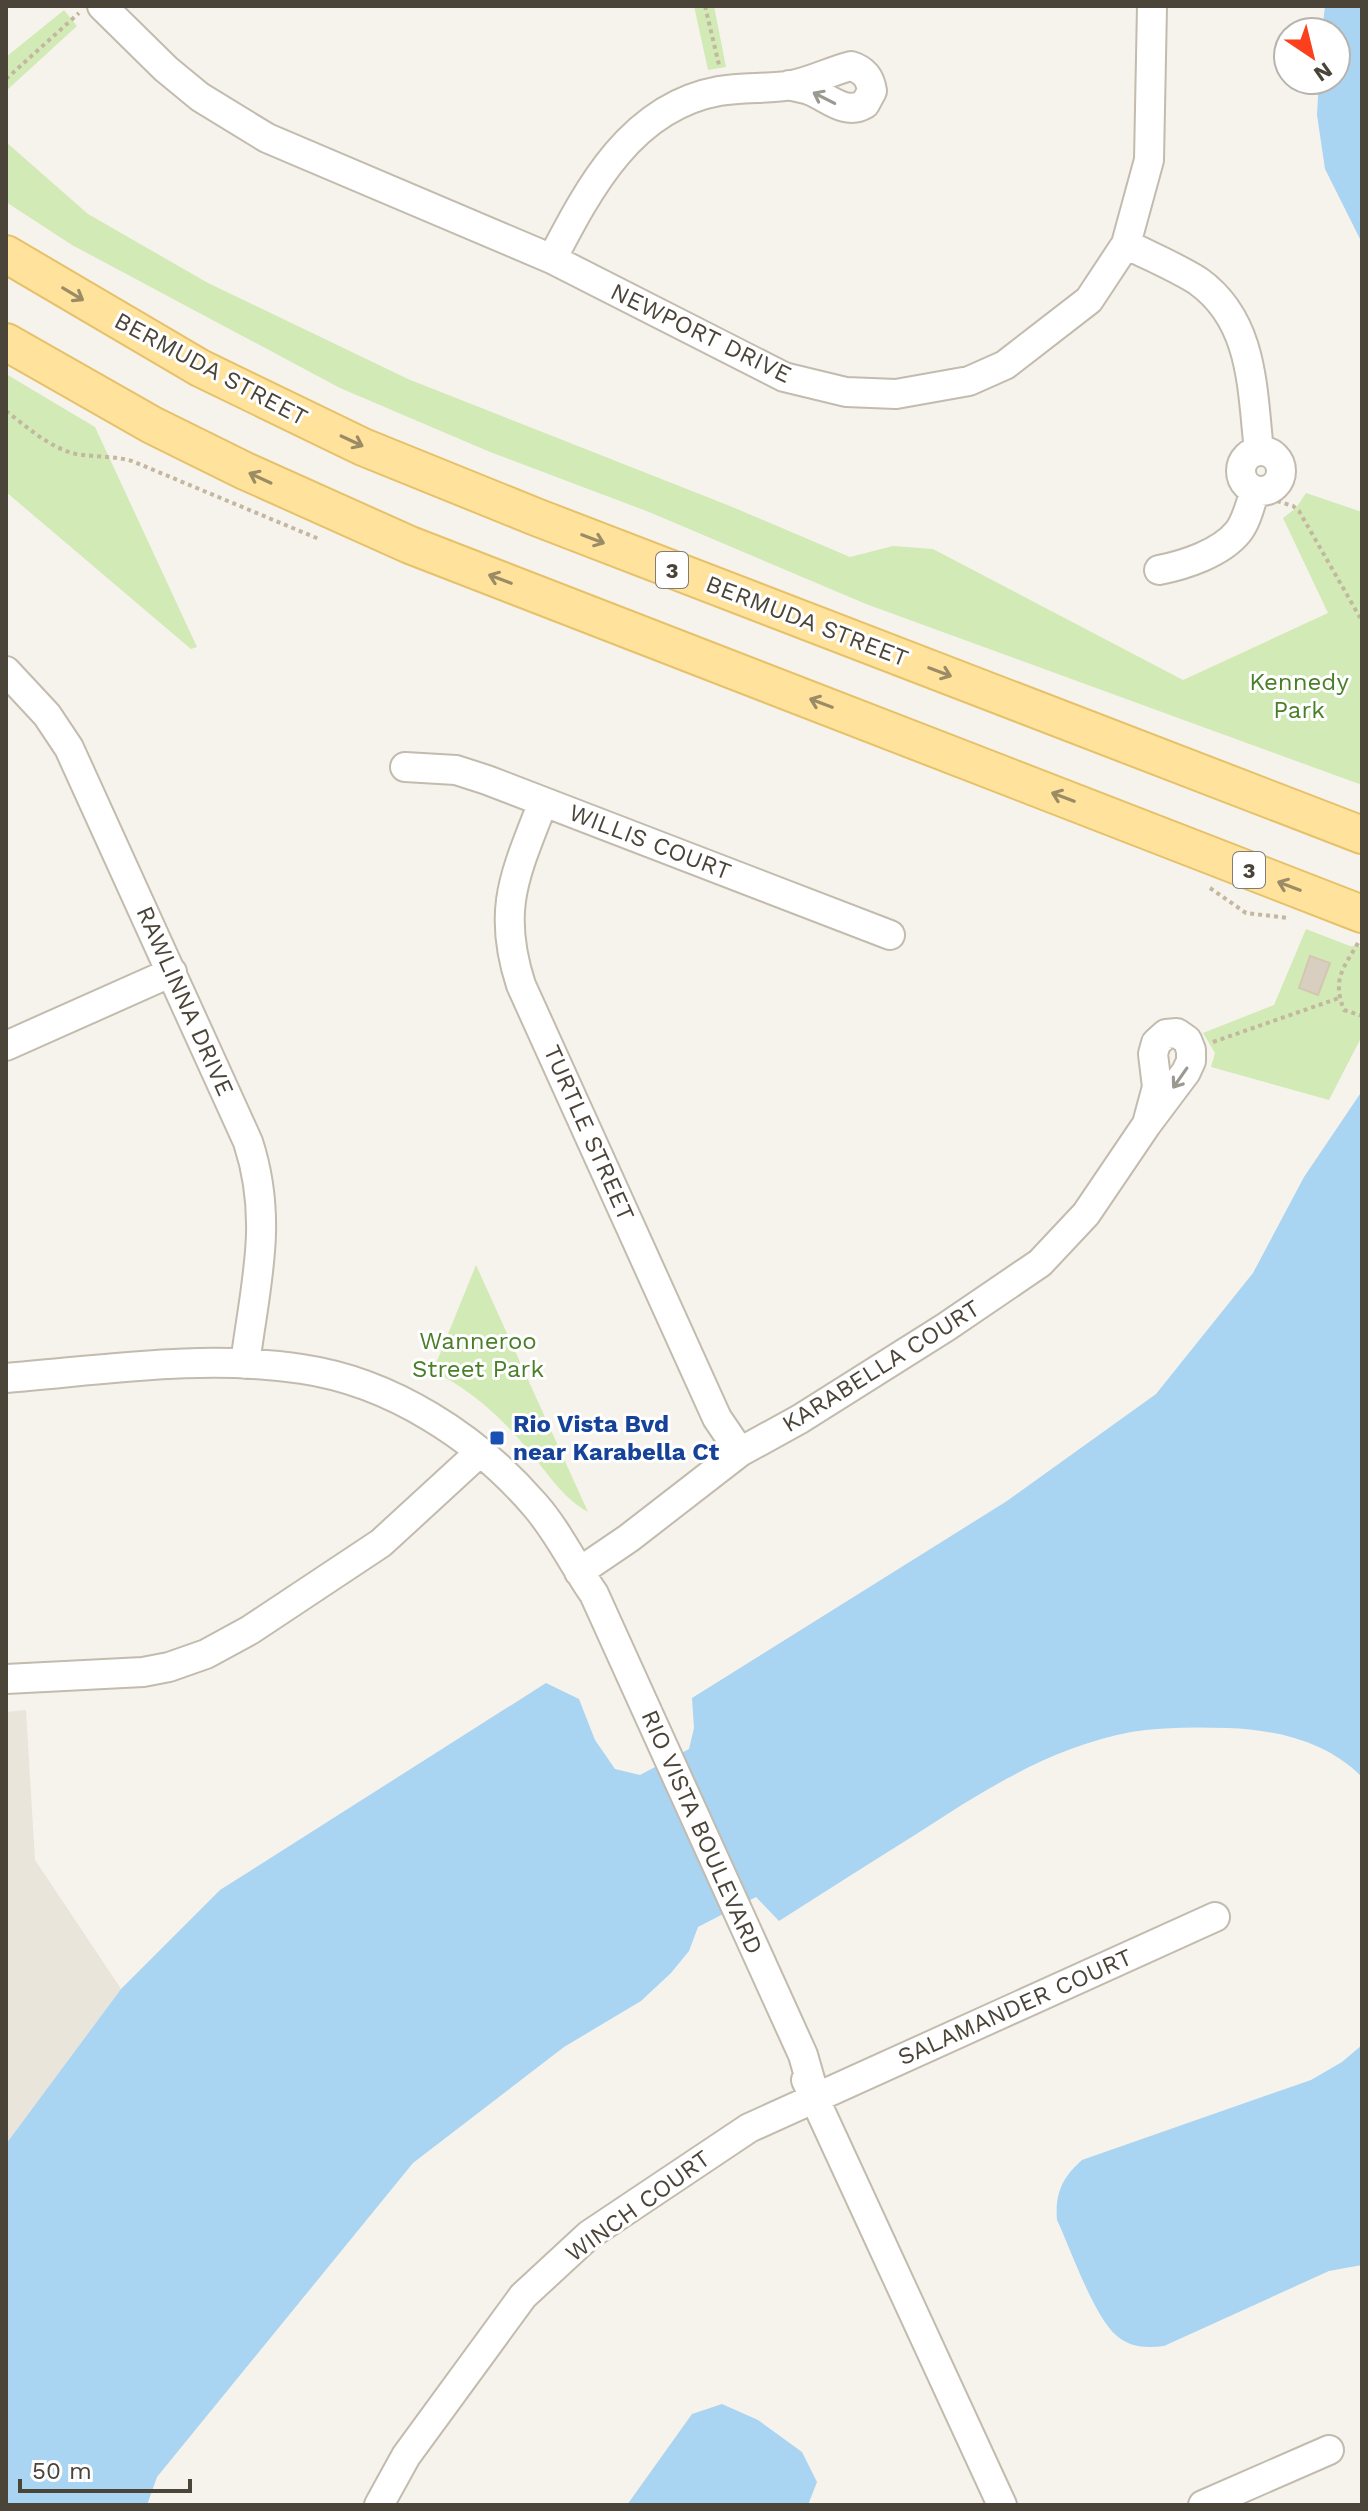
<svg xmlns="http://www.w3.org/2000/svg" width="1368" height="2511" viewBox="0 0 1368 2511" font-family="'Work Sans',sans-serif">
	<style>
		.residential { fill: #eae5da }
		.green { fill: #d2eab5 }
		.water { fill: #a9d4f2 }
		.building { fill: #d8cfc1; stroke: #d3c7b4; stroke-width: 2 }
		.lines { fill: none; stroke-linecap: round; stroke-linejoin: round }
		.minor-casing { stroke: #c2bbae; stroke-width: 32 }
		.major-casing { stroke: #e6c16a; stroke-width: 40 }
		.path { stroke: #c4b79f; stroke-width: 4; stroke-dasharray: 4 4; stroke-linecap: butt }
		.minor { stroke: #fff; stroke-width: 28 }
		.major { stroke: #ffe39c; stroke-width: 36 }
		.oneway { stroke: #9c9892 }
		.oneway2 { stroke: #9c8c66 }
		.transit-dot { fill: #1a4fb4; stroke: #fff; stroke-width: 3 }
		.labels { text-anchor: middle; dominant-baseline: central; stroke-width: 6; stroke-linejoin: round; paint-order: stroke }
		.shield { fill: #fff; stroke: #817c74; stroke-width: 2 }
		.shield-label { font-size: 22px; font-weight: bold; fill: #4b4439 }
		.street-label { font-size: 24px; fill: #4b4439; stroke: #fff }
		.park-label { font-size: 24px; fill: #4a7f2a; stroke: #fff }
		.transit-label { font-size: 24px; font-weight: bold; fill: #164399; stroke: #fff; text-anchor: start }
	</style>
	<rect width="100%" height="100%" fill="#f6f3ec"/>
	<!-- residential -->
	<path class="residential" d="M26 1710 35 1860 121 1989 6 2144V1712Z"/>
	<!-- green -->
	<path class="green" d="M694 6H714L726 67 708 70Z
		M64 10 77 26 6 91V57Z
		M6 142 88 214 208 283 408 379 730 506 850 557 893 546 933 549 1183 680 1328 613 1283 518 1296 508 1306 493 1362 512V785L866 604 649 512 490 452 340 388 72 245 6 202Z
		M6 374 95 427 197 647 191 649 6 492Z
		M1306 929 1350 946H1362V1036L1329 1100 1211 1067 1215 1053 1203 1033 1274 1005Z
		M476 1265 588 1512C561 1497 544 1468 524 1445 498 1414 469 1389 433 1371Z"/>
	<!-- water -->
	<path class="water" d="M1325 6H1362V243L1325 169 1317 115 1319 80H1336V32H1322Z
		M1362 1091V1777C1326 1741 1277 1730 1228 1728 1196 1727 1163 1727 1131 1732 1051 1747 984 1790 918 1833 871 1862 825 1892 779 1921L756 1897 698 1927 689 1951 671 1973 641 2001 564 2047 413 2163 157 2477 147 2505H6V2144L121 1989 220 1890 546 1683 579 1699 595 1740 615 1769 640 1775 689 1749 694 1728 692 1698 1007 1501 1156 1394 1253 1273 1304 1177Z
		M1362 2045V2265L1329 2271 1164 2346C1147 2348 1131 2348 1117 2336 1094 2317 1071 2250 1057 2220 1055 2193 1062 2178 1082 2160L1311 2080 1342 2062Z
		M722 2404 758 2420 802 2452 817 2482 808 2505H627L692 2414Z"/>
	<!-- building -->
	<path class="building" d="M1310 956 1330 963 1318 995 1299 988Z"/>
	<g class="lines">
		<defs>
			<path id="minor" d="M102 6 166 69 200 97 267 138 552 259 784 377 846 392 896 394 969 381 1005 365 1089 300 1126 244 1149 160 1152 6
				M1126 244C1149 256 1176 267 1198 281 1254 321 1252 389 1259 451
				M552 259C589 188 631 107 719 91 743 87 769 89 792 85 813 81 831 71 851 66 864 70 870 77 872 91L865 104C845 116 828 97 809 90 803 88 796 87 789 85
				M1241 471a20 20 0 1 1 40 0a20 20 0 1 1-40 0Z
				M1159 570C1185 565 1221 553 1238 532 1247 521 1250 504 1255 491
				M6 671 47 715 69 748 248 1142C274 1221 255 1285 245 1364
				M405 767 456 770 487 780 890 935
				M543 802C516 873 496 908 521 985L717 1418 740 1452
				M6 1046 172 972
				M6 1378C104 1370 205 1354 302 1369 391 1382 476 1437 534 1504 558 1531 573 1564 594 1594L803 2055 815 2097
				M579 1572 629 1538 740 1452 800 1419 946 1327 1040 1263 1086 1214 1147 1124 1186 1072 1191 1061V1050L1187 1040 1177 1033 1166 1034 1156 1043 1153 1054 1157 1087 1147 1124
				M6 1679 143 1672 169 1667 206 1654 250 1630 381 1543 480 1452
				M806 2080 1002 2505
				M379 2505 406 2456 523 2296 589 2235 749 2128 1215 1917
				M1203 2505 1329 2450"/>
			<path id="major" d="M6 254 200 368 363 447 536 517 1362 835
				M6 342 152 425 245 471 410 545 1362 914"/>
		</defs>
		<!-- minor casing -->
		<use href="#minor" class="minor-casing"/>
		<!-- major casing -->
		<use href="#major" class="major-casing"/>
		<!-- path -->
		<path class="path" d="M705 6 719 65
			M6 79 79 13
			M6 411C27 427 50 448 76 454 95 457 114 456 132 461L319 539
			M1277 501 1293 506 1299 511 1362 621
			M1210 888 1246 913 1289 918
			M1358 943C1343 969 1332 979 1344 1010L1362 1016
			M1213 1042 1339 998"/>
		<!-- minor -->
		<use href="#minor" class="minor"/>
		<!-- major -->
		<use href="#major" class="major"/>
	</g>
	<!-- one-way arrows -->
	<defs><path id="oneway-shaft" d="M-6 0H5M1.5-3L5.5 0L1.5 3" fill="none" stroke-width="1.6" stroke-linecap="round" stroke-linejoin="round" transform="scale(2)"/></defs>
	<g class="oneway">
		<use href="#oneway-shaft" transform="translate(824 98) rotate(-153)"/>
		<use href="#oneway-shaft" transform="translate(1180 1078) rotate(125)"/>
	</g>
	<g class="oneway2">
		<use href="#oneway-shaft" transform="translate(73 294) rotate(31)"/>
		<use href="#oneway-shaft" transform="translate(352 441) rotate(25)"/>
		<use href="#oneway-shaft" transform="translate(260 478) rotate(-155)"/>
		<use href="#oneway-shaft" transform="translate(593 539) rotate(21)"/>
		<use href="#oneway-shaft" transform="translate(500 579) rotate(-159)"/>
		<use href="#oneway-shaft" transform="translate(940 672) rotate(21)"/>
		<use href="#oneway-shaft" transform="translate(821 703) rotate(-159)"/>
		<use href="#oneway-shaft" transform="translate(1063 797) rotate(-159)"/>
		<use href="#oneway-shaft" transform="translate(1289 886) rotate(-159)"/>
	</g>
	<!-- markers -->
	<rect class="transit-dot" x="489" y="1430" width="16" height="16" rx="4"/>
	<g class="labels">
		<!-- shield labels -->
		<g class="shield">
			<rect x="656" y="552" width="32" height="36" rx="6"/>
			<rect x="1233" y="852" width="32" height="36" rx="6"/>
		</g>
		<g class="shield-label">
			<text x="672" y="570">3</text>
			<text x="1249" y="870">3</text>
		</g>
		<!-- street labels -->
		<g class="street-label">
			<text transform="translate(701 333) rotate(26)">NEWPORT DRIVE</text>
			<text transform="translate(211 369) rotate(28)">BERMUDA STREET</text>
			<text transform="translate(807 621) rotate(21)">BERMUDA STREET</text>
			<text transform="translate(650 842) rotate(21)">WILLIS COURT</text>
			<text transform="translate(185 1001) rotate(66)">RAWLINNA DRIVE</text>
			<text transform="translate(589 1133) rotate(66)">TURTLE STREET</text>
			<text transform="translate(881 1366) rotate(-32)">KARABELLA COURT</text>
			<text transform="translate(702 1832) rotate(66)">RIO VISTA BOULEVARD</text>
			<text transform="translate(1015 2007) rotate(-24)">SALAMANDER COURT</text>
			<text transform="translate(638 2206) rotate(-36)">WINCH COURT</text>
		</g>
		<!-- park labels -->
		<g class="park-label">
			<text x="1299" y="682">Kennedy<tspan x="1299" dy="28">Park</tspan></text>
			<text x="478" y="1341">Wanneroo<tspan x="478" dy="28">Street Park</tspan></text>
		</g>
		<!-- transit labels -->
		<g class="transit-label">
			<text x="513" y="1424">Rio Vista Bvd<tspan x="513" dy="28">near Karabella Ct</tspan></text>
		</g>
	</g>
	<!-- border -->
	<rect width="1368" height="2511" fill="none" stroke="#4b4439" stroke-width="16"/>
	<!-- north arrow -->
	<g transform="translate(1312 56) rotate(145)"><circle r="38" fill="#ffffff" stroke="#b7b4b0" stroke-width="2"/>
	<path d="M0-6L14 30L0 20L-14 30Z" fill="#fc3f1d"/>
	<text y="-12" font-size="22" font-weight="bold" text-anchor="middle" fill="#4b4439">N</text>
	</g>
	<!-- scale -->
	<path d="M20 2479v12h170v-12" fill="none" stroke="#4b4439" stroke-width="4"/>
	<text x="32" y="2479" font-size="24" fill="#4b4439" stroke="#ffffff" stroke-width="6" paint-order="stroke">50 m</text>
</svg>
